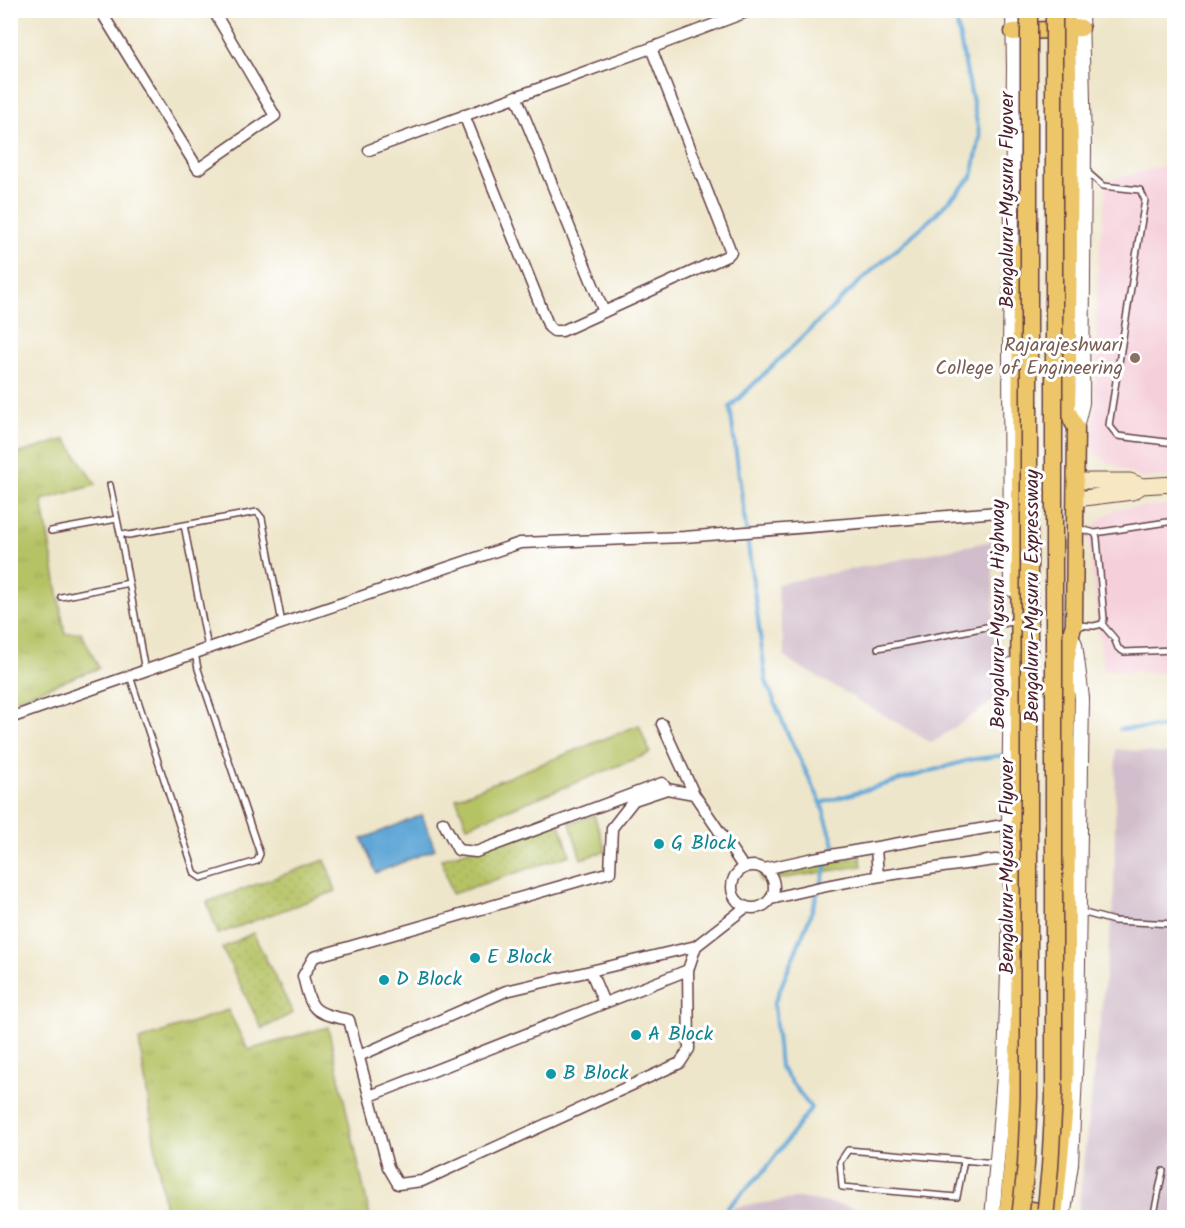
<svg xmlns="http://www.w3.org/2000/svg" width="1185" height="1228" viewBox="0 0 1185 1228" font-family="Kalam,sans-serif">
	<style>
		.built { fill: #f5cfda }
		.industrial { fill: #d1bdcb }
		.grass { fill: url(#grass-tufts); stroke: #807148; stroke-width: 1.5 }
		.park { fill: url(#park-dots); stroke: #807148; stroke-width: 1.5 }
		.garden { fill: #b6c365; stroke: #807148; stroke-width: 1.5 }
		.water { fill: #61a7d7; stroke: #566381; stroke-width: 1.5 }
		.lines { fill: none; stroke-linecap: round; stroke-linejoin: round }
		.stream { stroke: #61a7d7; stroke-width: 4 }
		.service-casing { stroke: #633d43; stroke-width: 8 }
		.minor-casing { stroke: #633d43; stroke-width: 13 }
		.tertiary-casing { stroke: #633d43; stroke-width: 16 }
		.secondary-casing { stroke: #633d43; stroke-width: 17 }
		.trunk-casing { stroke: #633d43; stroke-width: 19 }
		.service { stroke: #fff; stroke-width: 5 }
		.minor { stroke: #fff; stroke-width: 10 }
		.tertiary { stroke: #fff; stroke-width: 14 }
		.secondary { stroke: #f7e8c3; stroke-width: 15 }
		.trunk { stroke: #ecc669; stroke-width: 16 }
		.trunk-bridge-casing { stroke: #633d43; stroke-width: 19; stroke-linecap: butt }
		.trunk-bridge { stroke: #ecc669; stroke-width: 16 }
		.education-dot { fill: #8d6e63; stroke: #fff; stroke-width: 2 }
		.culture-dot { fill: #0f9aa8; stroke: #fff; stroke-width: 2 }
		.labels { text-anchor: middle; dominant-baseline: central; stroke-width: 6; stroke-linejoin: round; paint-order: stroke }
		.street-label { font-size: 20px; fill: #4a1f2b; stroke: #fff }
		.education-label { font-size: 20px; fill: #785e54; stroke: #fff; text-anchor: end }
		.culture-label { font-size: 20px; fill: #0d838f; stroke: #fff; text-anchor: start }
	</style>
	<defs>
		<pattern id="grass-tufts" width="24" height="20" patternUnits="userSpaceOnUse" patternTransform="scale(1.5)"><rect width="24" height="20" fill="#b6c365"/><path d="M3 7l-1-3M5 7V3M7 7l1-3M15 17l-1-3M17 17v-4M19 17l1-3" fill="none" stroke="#9ea758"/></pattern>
		<pattern id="park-dots" width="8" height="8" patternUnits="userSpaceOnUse" patternTransform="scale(1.5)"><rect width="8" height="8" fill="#b6c365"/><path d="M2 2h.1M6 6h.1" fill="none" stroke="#9ea758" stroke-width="1.8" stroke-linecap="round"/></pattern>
	</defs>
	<rect width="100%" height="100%" fill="#fff"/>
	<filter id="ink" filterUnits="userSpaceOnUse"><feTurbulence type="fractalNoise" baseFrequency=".0167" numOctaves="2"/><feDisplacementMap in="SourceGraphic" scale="12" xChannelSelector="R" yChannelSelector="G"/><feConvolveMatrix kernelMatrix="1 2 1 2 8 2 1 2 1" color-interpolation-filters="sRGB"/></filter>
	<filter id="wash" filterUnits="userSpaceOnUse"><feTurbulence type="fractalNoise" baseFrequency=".008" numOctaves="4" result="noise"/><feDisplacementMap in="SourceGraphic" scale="24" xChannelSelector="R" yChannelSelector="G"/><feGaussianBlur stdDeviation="1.35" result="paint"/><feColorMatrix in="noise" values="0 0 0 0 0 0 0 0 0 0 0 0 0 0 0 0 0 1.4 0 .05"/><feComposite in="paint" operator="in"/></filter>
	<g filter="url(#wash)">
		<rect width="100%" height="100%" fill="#eee6ca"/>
		<!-- built -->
		<path class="built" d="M1174 163V476L1140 478 1093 454 1098 261 1107 181Z
			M1174 504V674L1103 670 1088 534 1097 523 1115 509Z"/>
		<!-- industrial -->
		<path class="industrial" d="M992 541 996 699 932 743 785 658 777 584Z
			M1116 749 1174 755V1217L1077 1218 1114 900Z
			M799 1198 909 1217H728L735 1207Z"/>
		<!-- grass -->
		<path class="grass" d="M66 439 96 485 42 500 65 634 81 632 99 668 11 701V456Z
			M228 1010 248 1050 328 1027 370 1217H166L139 1040Z"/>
		<!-- park -->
		<path class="park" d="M559 821 570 855 452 894 441 859Z
			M325 860 336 891 218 934 207 902Z
			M253 933 293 1013 262 1029 222 948Z"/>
		<!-- garden -->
		<path class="garden" d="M639 725 650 753 467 826 456 798Z
			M594 815 606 851 581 859 570 823Z
			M860 857 862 866 760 882 759 873Z"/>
		<!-- water -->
		<path class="water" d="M422 815 435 849 376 873 362 839Z"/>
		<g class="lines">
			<!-- stream -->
			<path class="stream" d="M1120 729 1174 727
				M821 803 969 760 1004 755
				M717 1218 765 1170 811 1108 780 1067 774 1004 810 916 834 844 821 803 786 730 766 681 730 407 856 285 934 216 972 177 980 137 954 10"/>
		</g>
	</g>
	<g filter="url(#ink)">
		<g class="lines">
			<defs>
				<path id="service" d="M1086 171 1103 186 1140 190 1145 200 1109 425 1118 436 1174 443
					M110 485 120 533 129 535 257 512 262 518 282 623
					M184 525 208 648
					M51 531 117 519
					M120 533 145 671
					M1095 533 1174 521
					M61 597 129 583
					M1102 624 1114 638 1118 648 1124 652 1174 650
					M1076 625 1094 626 1102 624 1104 619 1097 538 1095 533 1077 528
					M878 648 1012 622
					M130 676 195 874 201 878 257 861 260 854 198 669 195 653
					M1081 912 1114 921 1174 924
					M964 1160 957 1197 842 1187 840 1162 848 1150 996 1163
					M1153 1218 1163 1171"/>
				<path id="minor" d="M100 10 198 169 275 116 213 10
					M516 96 604 312
					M464 115 549 327 554 331H562L727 256 731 252 651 48 752 10
					M369 150 651 48
					M10 718 218 645 520 543 684 537 1011 511
					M662 724 694 794 744 868
					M694 794 667 789 634 800 612 828 610 872 314 957 303 976C312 1013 313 1012 349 1020L388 1167 398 1184 422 1181 680 1063 689 1049 688 970 696 946 746 907
					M443 822 458 850 476 852 662 783 667 789
					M876 848 878 876
					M732 887a21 21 0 1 1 42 0a21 21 0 1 1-42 0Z
					M764 869 814 858 1009 824
					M771 899C845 879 920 870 995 860L1010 861
					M591 972 604 1003
					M359 1056 506 991 696 946
					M370 1096 688 970"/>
				<path id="tertiary" d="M1076 428 1082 403 1084 148 1081 10
					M1011 589 1010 348 1014 67 1013 10
					M992 1218 1005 1065 1011 880 1009 824 1011 665
					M1063 1218 1071 1164 1077 1029 1082 698 1075 644 1071 635"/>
				<path id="secondary" d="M1076 481H1130L1142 486 1174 484
					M1076 499 1132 492 1142 486"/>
				<path id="trunk" d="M1013 32 1081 28
					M1008 1207 1054 1213
					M1007 1218C1024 1060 1019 900 1019 741 1019 578 1020 414 1021 250
					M1054 1218 1065 1105 1067 951 1066 661 1071 634 1074 624 1076 428 1067 410 1070 149 1066 10"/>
			</defs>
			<!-- service casing -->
			<use href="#service" class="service-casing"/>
			<!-- minor casing -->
			<use href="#minor" class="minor-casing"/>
			<!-- tertiary casing -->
			<use href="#tertiary" class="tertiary-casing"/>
			<!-- secondary casing -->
			<use href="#secondary" class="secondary-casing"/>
			<!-- trunk casing -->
			<use href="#trunk" class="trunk-casing"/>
			<!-- service -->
			<use href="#service" class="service"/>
			<!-- minor -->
			<use href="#minor" class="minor"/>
			<!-- tertiary -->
			<use href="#tertiary" class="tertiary"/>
			<!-- secondary -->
			<use href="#secondary" class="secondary"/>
			<!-- trunk -->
			<use href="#trunk" class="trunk"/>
			<defs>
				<path id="trunk-bridge" d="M1020 1218 1026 1165 1029 1097V10
					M1045 1218 1050 1167 1054 1097V10"/>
			</defs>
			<!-- trunk-bridge casing -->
			<use href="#trunk-bridge" class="trunk-bridge-casing"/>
			<!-- trunk-bridge -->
			<use href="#trunk-bridge" class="trunk-bridge"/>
		</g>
	</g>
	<!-- markers -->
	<circle class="education-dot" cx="1135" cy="358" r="6"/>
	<g class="culture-dot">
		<circle cx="659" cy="844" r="6"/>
		<circle cx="475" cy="958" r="6"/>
		<circle cx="384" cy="980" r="6"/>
		<circle cx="636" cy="1035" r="6"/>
		<circle cx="551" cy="1074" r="6"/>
	</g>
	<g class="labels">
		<!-- street labels -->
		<g class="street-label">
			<text transform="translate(1008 200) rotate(-90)">Bengaluru-Mysuru Flyover</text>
			<text transform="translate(1033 596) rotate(-90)">Bengaluru-Mysuru Expressway</text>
			<text transform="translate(999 614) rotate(-90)">Bengaluru-Mysuru Highway</text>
			<text transform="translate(1008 866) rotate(-90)">Bengaluru-Mysuru Flyover</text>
		</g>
		<!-- education labels -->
		<g class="education-label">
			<text x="1123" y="346">Rajarajeshwari<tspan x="1123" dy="23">College of Engineering</tspan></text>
		</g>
		<!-- culture labels -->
		<g class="culture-label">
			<text x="671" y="844">G Block</text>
			<text x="487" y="958">E Block</text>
			<text x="396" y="980">D Block</text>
			<text x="648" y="1035">A Block</text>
			<text x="563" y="1074">B Block</text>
		</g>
	</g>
	<!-- margin -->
	<rect width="1185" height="1228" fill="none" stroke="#fff" stroke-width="36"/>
</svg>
